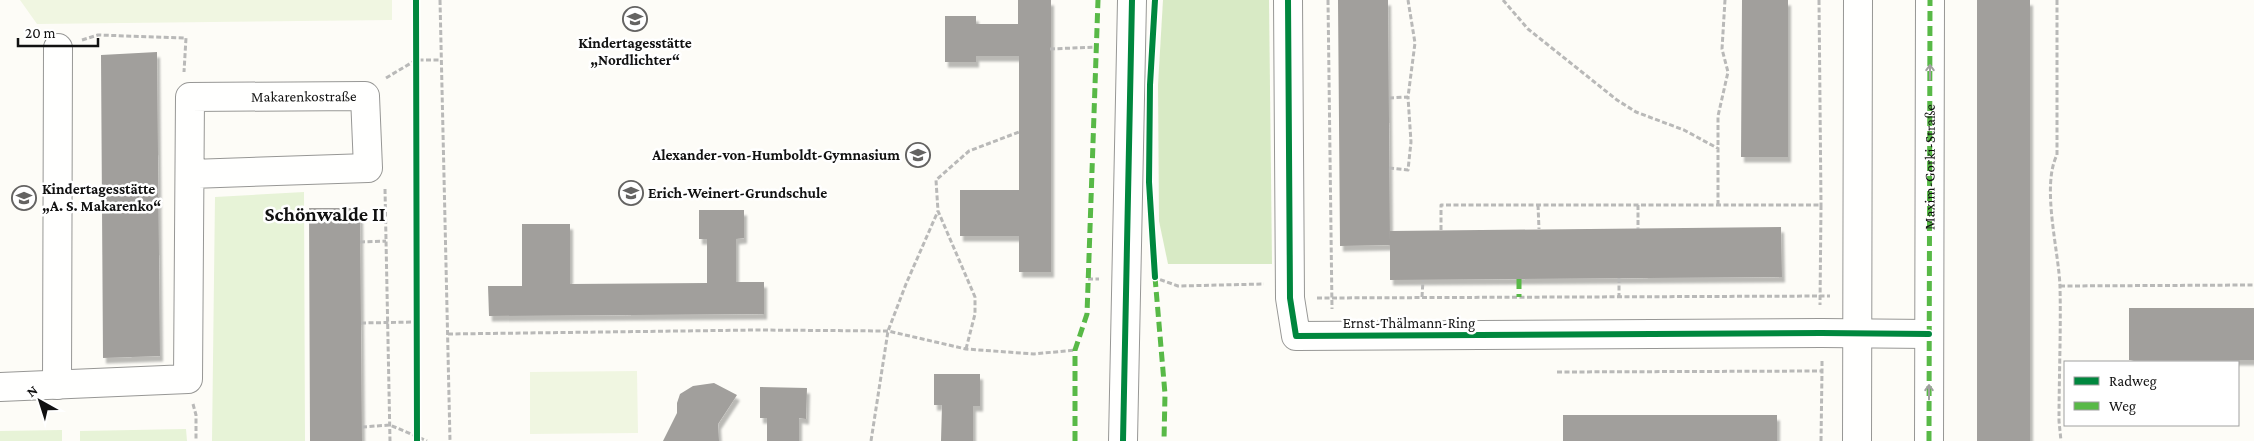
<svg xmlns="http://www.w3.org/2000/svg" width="2254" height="441" viewBox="0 0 2254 441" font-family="'Crimson Pro',serif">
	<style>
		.green { fill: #e7f3d7 }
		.forest { fill: #d8eac5 }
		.pitch { fill: #f0f6e1 }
		.building { fill: #a19f9c; filter: url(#shadow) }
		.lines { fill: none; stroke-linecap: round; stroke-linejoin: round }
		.minor-casing { stroke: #979795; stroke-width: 30 }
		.path { stroke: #b9b9b8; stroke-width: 3; stroke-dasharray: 5 2.5; stroke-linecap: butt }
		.minor { stroke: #fffffe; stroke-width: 28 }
		.quiet { stroke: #58b947; stroke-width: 5; stroke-dasharray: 10 5; stroke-linecap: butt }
		.cycleway-casing { stroke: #fff; stroke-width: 9 }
		.cycleway { stroke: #00873e; stroke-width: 6 }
		.oneway { stroke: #a0a09f }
		.labels { text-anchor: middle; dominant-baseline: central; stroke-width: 5; stroke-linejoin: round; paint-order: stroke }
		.poi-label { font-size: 15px; font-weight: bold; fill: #111; stroke: #fff; text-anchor: start }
		.street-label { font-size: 15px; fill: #111; stroke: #fff }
		.district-label { font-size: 20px; font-weight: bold; fill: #111; stroke: #fff }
	</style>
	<defs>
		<filter id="shadow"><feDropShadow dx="3" dy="5.5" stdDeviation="1" flood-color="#0004"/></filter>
	</defs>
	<rect width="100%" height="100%" fill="#fdfcf7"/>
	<!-- green -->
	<path class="green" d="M304 192 305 441H212L215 197Z
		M186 429 187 441H80V431Z
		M62 430V441H0V431Z"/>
	<!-- forest -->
	<path class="forest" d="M1163 0H1269L1272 264H1168L1159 221 1158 85Z"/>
	<!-- pitch -->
	<path class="pitch" d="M20 0H392V20L37 24Z
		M637 371 638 433 530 434V372Z"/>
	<!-- building -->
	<path class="building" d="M1018 0H1051V272H1019V236H960V190H1019V56H976V62H945V16H976V24H1018Z
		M1338 0H1388L1390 242V231L1781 227 1782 277 1390 280V245L1340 246Z
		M1742 0H1788V157H1741Z
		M1977 0H2030V441H1977Z
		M157 52 160 356 103 358 101 55Z
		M309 208H360L362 441H310Z
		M699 210H744V238L736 239V282H764V314L489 316 488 286H522V224H570V284L707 283V239H699Z
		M2129 308H2254V360H2129Z
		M934 374H980V406H973V441H941L942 405H934Z
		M714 383 737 395 718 424 719 441H663L677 413V403L680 394 693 386Z
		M760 387 807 388 806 419 799 418V441H767V418H760Z
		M1563 415H1777V441H1563Z"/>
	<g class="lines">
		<defs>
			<g id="minor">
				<path d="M1288 0 1290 298 1296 336 1821 333 1929 334"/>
				<path d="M57 385 58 48"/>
				<path id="s1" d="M0 387 188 379 190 97 365 96 368 168 191 174"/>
				<path d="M1123 441 1132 0"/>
				<path d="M1857 441 1858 0"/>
				<path id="s2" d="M1929 441 1930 0"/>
			</g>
		</defs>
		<!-- minor casing -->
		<use href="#minor" class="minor-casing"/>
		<!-- path -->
		<path class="path" d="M440 0 450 441
			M1328 0 1332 309
			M1503 0 1528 29 1617 100 1636 112 1684 130 1719 149
			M1819 0 1821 205
			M2057 0V155C2041 186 2059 252 2060 287 2061 332 2059 377 2059 421L2061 441
			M82 40 98 35 186 38 184 72
			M1050 49 1097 47
			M386 78 416 60H441
			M1389 98 1408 97 1415 43 1408 0
			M1389 168 1408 170 1411 142 1408 97
			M385 189 390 441
			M1538 205 1539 229
			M1638 205V229
			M1718 205V116L1728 72 1722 49 1725 0
			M1441 230V205H1821L1820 305
			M360 242 386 241
			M1153 277 1178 286 1264 284
			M1619 278V297
			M1088 279H1099
			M2060 286 2254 285
			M1422 297 1423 280
			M1317 298 1830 296
			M361 323 417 322
			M448 334 757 330 888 331 966 349 1034 354 1075 350
			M966 349 975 314V297L938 211 936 180 969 151 1019 132
			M1557 372 1822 371V359
			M193 404 196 415V441
			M362 427 390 425 427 441
			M871 441 888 331 906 284 938 211
			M1821 441 1822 371"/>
		<!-- minor -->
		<use href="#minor" class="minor"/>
		<!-- quiet -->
		<path class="quiet" d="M1155 277 1165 394 1164 441
			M1519 279V297
			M1075 441V350L1087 314 1098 0
			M1929 441 1930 0"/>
		<defs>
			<path id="cycleway" d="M416 0 417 441
				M1155 0 1150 85 1149 182 1155 277
				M1288 0 1290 298 1296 336 1821 333 1929 334
				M1123 441 1132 0"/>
		</defs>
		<!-- cycleway casing -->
		<use href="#cycleway" class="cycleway-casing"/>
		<!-- cycleway -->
		<use href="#cycleway" class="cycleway"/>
	</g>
	<!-- one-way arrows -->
	<defs><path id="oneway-shaft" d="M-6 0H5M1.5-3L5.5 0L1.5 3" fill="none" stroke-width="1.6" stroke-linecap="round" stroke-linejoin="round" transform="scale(1.25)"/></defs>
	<g class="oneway">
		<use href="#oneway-shaft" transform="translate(1930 72) rotate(-90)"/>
		<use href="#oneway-shaft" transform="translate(1929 392) rotate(-90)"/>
	</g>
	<!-- icons -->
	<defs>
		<symbol id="school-ring" viewBox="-11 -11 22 22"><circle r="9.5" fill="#fff" stroke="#646362" stroke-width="1.5"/><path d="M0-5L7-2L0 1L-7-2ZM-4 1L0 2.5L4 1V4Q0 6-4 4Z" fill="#646362"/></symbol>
	</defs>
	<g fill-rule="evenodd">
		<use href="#school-ring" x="621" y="5" width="28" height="28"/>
		<use href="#school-ring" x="904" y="141" width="28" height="28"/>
		<use href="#school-ring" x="617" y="179" width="28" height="28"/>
		<use href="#school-ring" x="10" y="184" width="28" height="28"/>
	</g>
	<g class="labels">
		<!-- poi labels -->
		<g class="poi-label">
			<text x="635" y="43" text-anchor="middle">Kindertagesstätte<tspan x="635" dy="17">„Nordlichter“</tspan></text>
			<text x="900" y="155" text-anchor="end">Alexander-von-Humboldt-Gymnasium</text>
			<text x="42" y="189">Kindertagesstätte<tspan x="42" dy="17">„A. S. Makarenko“</tspan></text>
			<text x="648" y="193">Erich-Weinert-Grundschule</text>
		</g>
		<!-- street labels -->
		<g class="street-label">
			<text stroke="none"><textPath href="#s1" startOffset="584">Makarenkostraße</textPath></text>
			<text stroke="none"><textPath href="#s2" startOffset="274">Maxim-Gorki-Straße</textPath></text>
			<text x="1409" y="323">Ernst-Thälmann-Ring</text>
		</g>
		<!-- district labels -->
		<g class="district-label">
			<text x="325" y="214">Schönwalde II</text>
		</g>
	</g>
	<!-- legend -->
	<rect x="2064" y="361" width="175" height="65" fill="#ffffff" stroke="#a0a0a0"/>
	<rect x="2074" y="377" width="25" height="8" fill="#00873e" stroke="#a0a0a0"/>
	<text x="2109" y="386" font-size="15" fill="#111111">Radweg</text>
	<rect x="2074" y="402" width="25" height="8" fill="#58b947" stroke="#a0a0a0"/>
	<text x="2109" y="411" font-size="15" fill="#111111">Weg</text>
	<!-- north arrow -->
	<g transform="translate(40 401) rotate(321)" stroke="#ffffff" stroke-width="4" paint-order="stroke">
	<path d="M0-4L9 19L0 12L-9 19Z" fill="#111111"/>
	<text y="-8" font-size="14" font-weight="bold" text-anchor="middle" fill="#111111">N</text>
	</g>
	<!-- scale -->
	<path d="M18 38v8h80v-8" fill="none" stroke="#111111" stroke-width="2.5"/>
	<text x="25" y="38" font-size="15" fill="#111111" stroke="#ffffff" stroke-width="4" paint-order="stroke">20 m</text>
</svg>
